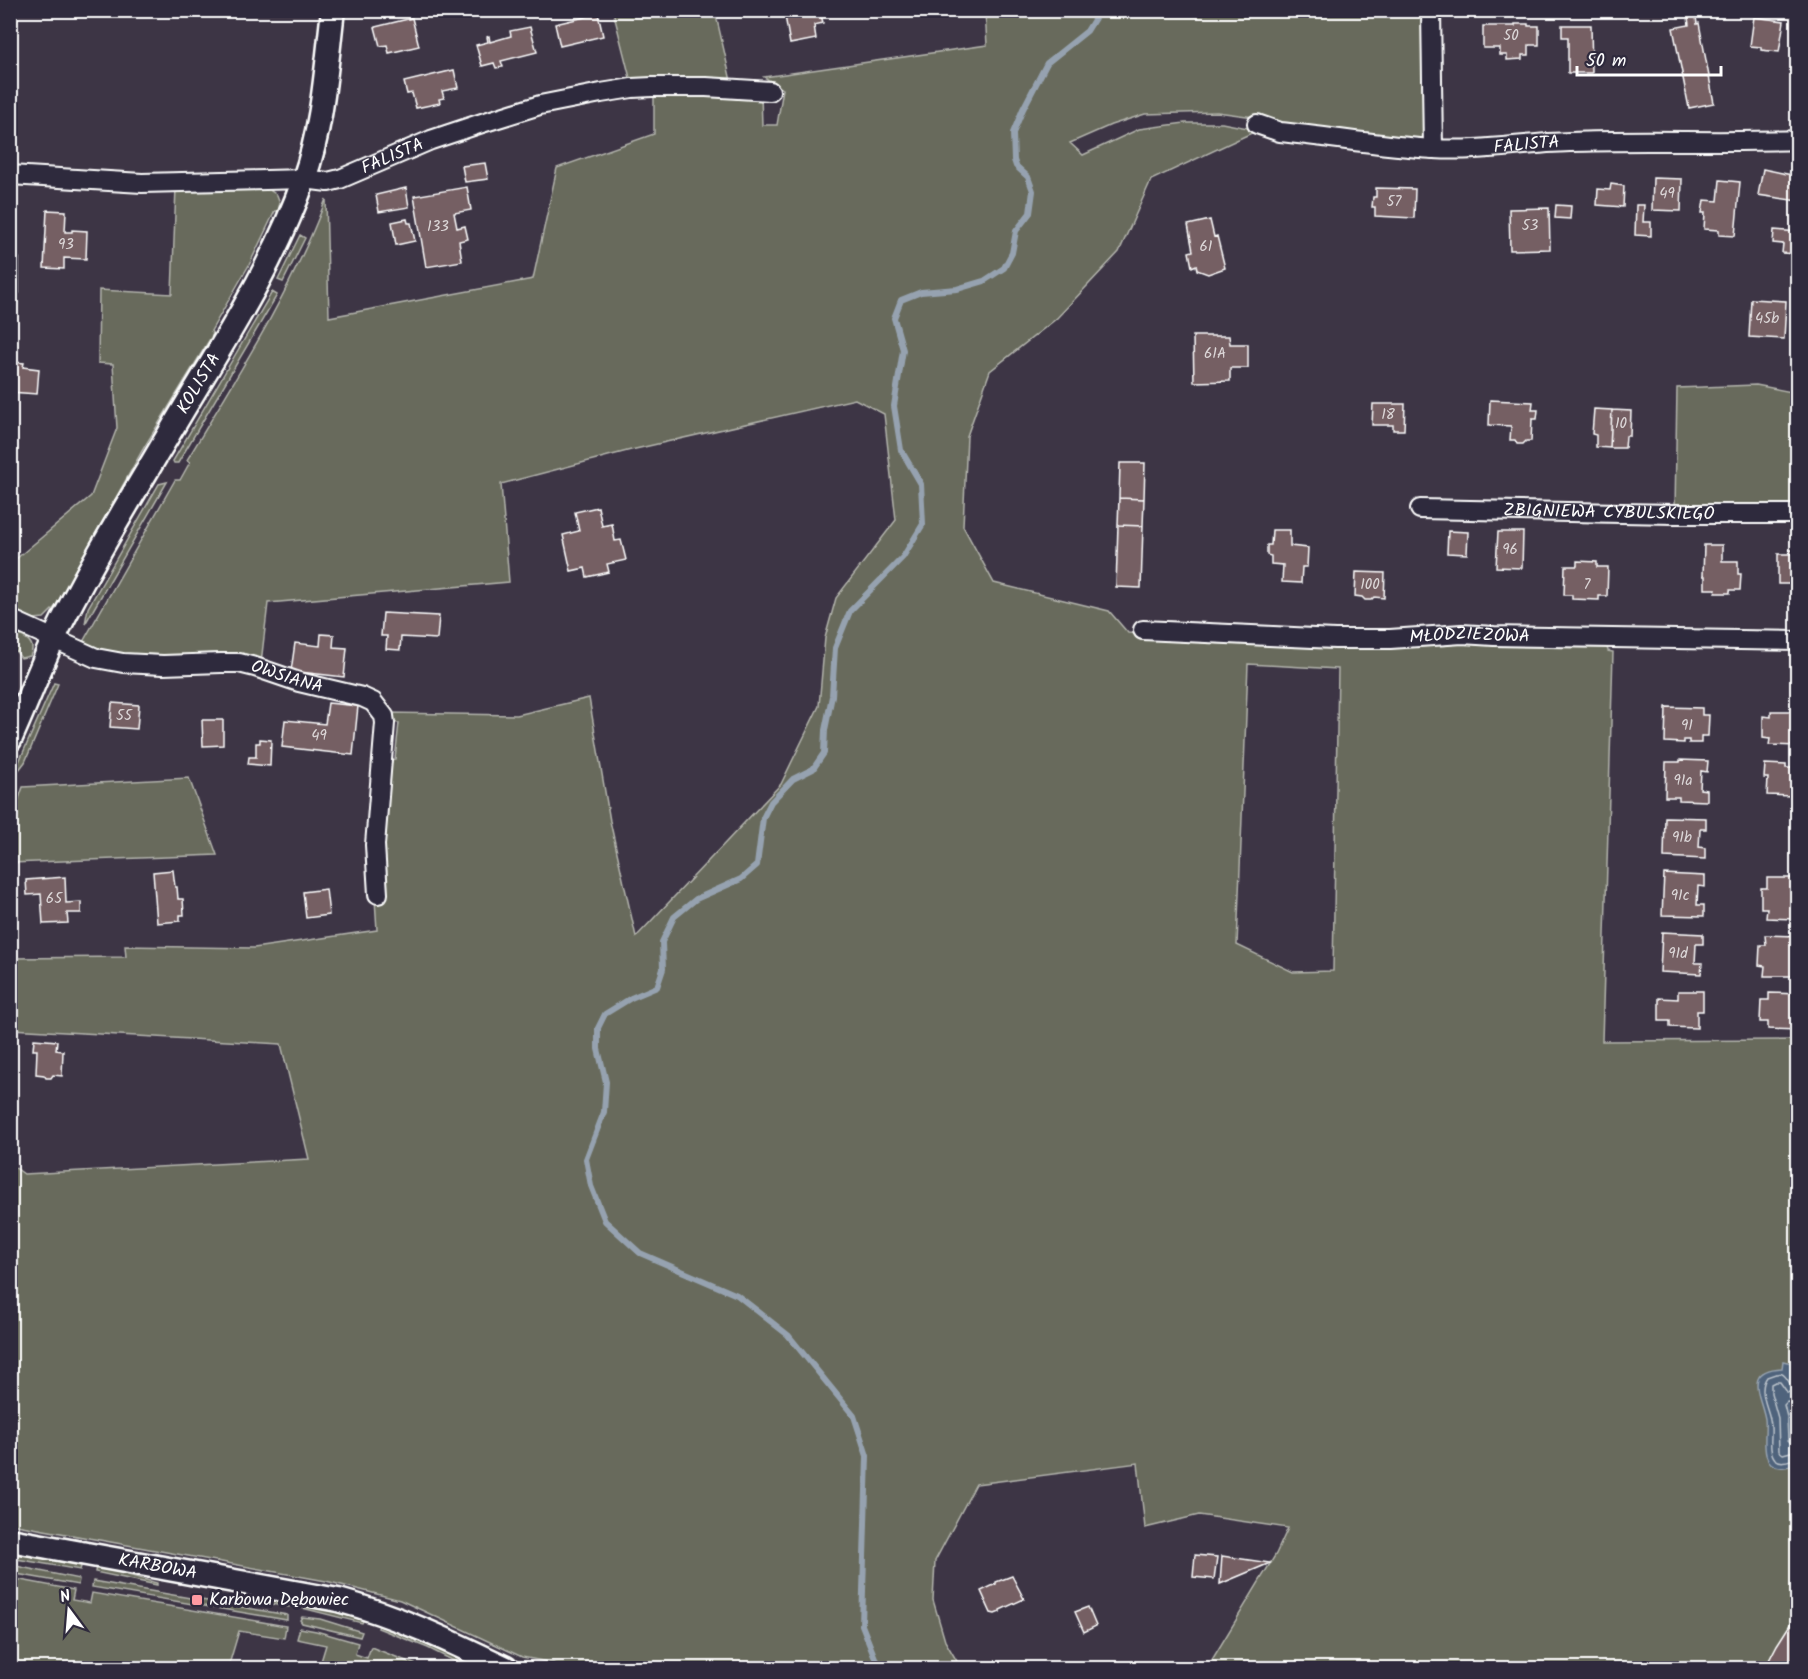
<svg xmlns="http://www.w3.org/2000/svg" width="1808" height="1679" viewBox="0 0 1808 1679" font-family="Kalam,sans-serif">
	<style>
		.green { fill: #676a5b; stroke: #b3b4ad; stroke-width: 1.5; fill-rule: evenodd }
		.water { fill: #50647b; stroke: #96a2b0; stroke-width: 1.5 }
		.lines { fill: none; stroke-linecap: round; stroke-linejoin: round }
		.shore { stroke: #b9c1ca; stroke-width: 1.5 }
		.stream { stroke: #96a2b0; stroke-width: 6 }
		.building { fill: #755f64; stroke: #fff; stroke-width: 1.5 }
		.minor-casing { stroke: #fff; stroke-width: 22 }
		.tertiary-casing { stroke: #fff; stroke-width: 27 }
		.minor { stroke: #2f2a3d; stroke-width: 18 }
		.tertiary { stroke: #2f2a3d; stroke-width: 22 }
		.poi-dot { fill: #ff9aa2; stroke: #2f2a3d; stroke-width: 2 }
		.labels { text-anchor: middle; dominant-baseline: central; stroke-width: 6; stroke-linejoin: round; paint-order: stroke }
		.number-label { font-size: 15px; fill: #dcd7d8 }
		.street-label { font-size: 18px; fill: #fff; stroke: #2f2a3d }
		.poi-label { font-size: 18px; fill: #fff; stroke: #2f2a3d; text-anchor: start }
	</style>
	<rect width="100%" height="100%" fill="#3d3545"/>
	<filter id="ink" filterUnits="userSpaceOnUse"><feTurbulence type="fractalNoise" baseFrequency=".0167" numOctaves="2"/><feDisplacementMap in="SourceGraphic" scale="12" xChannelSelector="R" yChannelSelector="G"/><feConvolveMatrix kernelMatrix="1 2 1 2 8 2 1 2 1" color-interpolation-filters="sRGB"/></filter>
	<g filter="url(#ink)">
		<!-- green -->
		<path class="green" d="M613 11H715L731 81 631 82Z
			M985 11H1422L1425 138 1419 142 1277 125 1254 117 1217 112 1145 114 1111 125 1070 143 1083 155 1139 129 1185 123H1222L1258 130 1151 180 1119 252 1056 319 990 371 967 436 963 526 994 583 1109 611 1128 633 1335 645 1436 642 1606 643 1608 651 1613 652 1602 1041 1797 1040V1668H1207L1276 1554 1288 1528 1199 1515 1145 1528 1138 1463 976 1484 935 1561 933 1600 945 1641 961 1668H565L553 1663 522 1657 400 1600 326 1581 11 1524 10 1164 24 1174 309 1159 281 1044 11 1029V958L126 957 125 946 254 948 377 930 375 899 385 760 395 759 399 723 390 722 387 713 517 715 589 698 610 821 636 937 781 784 819 706 825 638 836 598 896 520 884 414 855 399 631 450 501 484 509 582 268 603 261 663 142 657 97 649 83 642 175 480H180L190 462 187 460C238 375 291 292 326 199L329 317 533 279 557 168 654 134V93L761 96 762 125H777L783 89 764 77 987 45ZM1248 664 1338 669 1333 971 1293 972 1237 945Z
			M176 187 271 189V191L277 195 280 203 278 211H275L249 265 211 331 213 334 142 451 55 607 44 618 34 619 11 609 10 564 91 496 117 428 113 364 98 363 99 290 172 294Z
			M300 235 305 238 283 282 278 280Z
			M272 292 277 295 178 463H174L173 461Z
			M1756 385 1797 393V508L1675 510 1677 388Z
			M167 482 85 624 88 608 159 484Z
			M11 631C22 636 38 641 30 656L21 658 11 645Z
			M54 683 58 684 25 762 15 775 11 788 14 773Z
			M189 778 217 855 11 863C8 834 13 814 23 787Z
			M10 1549 82 1563 80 1570 11 1558Z
			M11 1565 79 1579 78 1585 11 1573Z
			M96 1566 157 1583V1585L95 1572Z
			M10 1578 74 1590 72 1600 90 1603 92 1593 286 1626 284 1638 239 1631 228 1668H11Z
			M93 1581 287 1615V1620L92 1587Z
			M265 1595 290 1600 289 1607 233 1598Z
			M304 1602 365 1617 362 1623 302 1608Z
			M302 1617 320 1619 362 1632 360 1637 302 1623 300 1620Z
			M380 1622 485 1668H468L428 1648 378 1628Z
			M300 1628 316 1631 358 1643 355 1654 367 1658 371 1647 424 1668H319L326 1645 297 1639Z"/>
		<!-- water -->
		<path class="water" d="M1783 1361 1792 1363 1791 1372 1796 1387 1795 1415 1797 1433V1462C1792 1466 1787 1468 1780 1467 1758 1465 1767 1434 1765 1419 1761 1396 1742 1370 1782 1368Z"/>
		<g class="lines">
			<!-- shore -->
			<path class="shore" d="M1798 1387 1791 1385C1783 1372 1783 1371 1767 1377 1764 1381 1763 1385 1763 1390 1763 1403 1771 1414 1771 1427 1772 1436 1768 1451 1775 1459 1782 1465 1791 1459 1798 1458
				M1798 1394 1787 1392 1780 1382H1775L1771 1384V1393L1778 1418 1779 1451 1783 1454 1798 1450
				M1798 1403 1787 1402 1784 1405 1787 1417 1788 1440 1790 1442 1798 1441"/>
			<!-- stream -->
			<path class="stream" d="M879 1668 862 1625 867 1456 854 1416 788 1335 737 1295 640 1253 605 1221 591 1186 586 1159 604 1112 606 1082 598 1049V1028L605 1014 631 998 657 987 663 969 662 942 674 917 696 899 741 879 757 865 763 818 771 802 793 779 813 769 824 753 825 730 832 696 835 648 850 611 903 557 923 524 921 484 901 450 894 406 903 350 894 318 901 300 921 292 957 289 984 281 1004 268 1012 253 1016 231 1030 213 1033 191 1028 177 1016 166 1014 160 1013 133 1023 109 1047 63 1087 31 1100 10"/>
		</g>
		<!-- building -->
		<path class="building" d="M784 10H820L823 23 814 25 816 39 790 44Z
			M1687 10H1695L1697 24 1699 23 1714 103 1689 108 1673 28 1689 25Z
			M598 14 603 36 560 46 555 24Z
			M1754 17 1784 21 1779 52 1761 50V47L1750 46Z
			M412 18 419 46 389 53 387 45 380 46 375 27Z
			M1515 24H1528V26H1539V45H1529V55H1522V59L1507 60V55H1500V48H1483V26H1515Z
			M1562 25H1591L1592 73H1568V37H1562Z
			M530 27 537 52 501 61 503 67 496 68 494 63 482 66 476 45 488 42 487 37 489 36 490 42 511 36 510 31Z
			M454 70 458 88 442 91 444 98 439 99 440 103 416 108 412 93 407 94 404 82Z
			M485 163 488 179 465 182 462 166Z
			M1763 169 1797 176 1798 172V201L1758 195Z
			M1653 178 1682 179 1681 211 1652 210Z
			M1720 180 1740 182 1735 236 1719 235V230L1704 229 1705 213H1702L1704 200 1718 201Z
			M1611 184 1624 186 1623 207 1597 205 1598 189 1610 190Z
			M467 187 471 210 454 213 457 228 465 226 468 239 459 241 462 261 426 267 414 196Z
			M406 188 409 207 379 212 376 195Z
			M1376 188 1415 189 1414 218 1375 216V207H1372L1373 197H1376Z
			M1556 205 1571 206 1570 219 1555 218Z
			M1636 205H1644L1643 222H1651V236L1635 235Z
			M1549 208 1550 249 1510 250 1509 209Z
			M47 210 66 211 65 232H72V230L87 231 86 259 64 258V269L44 268Z
			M407 219 408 223H411L415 241 396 245 392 222Z
			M1210 220 1214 237 1217 236 1225 268 1208 274 1197 270 1196 265 1192 267 1189 252 1193 251 1188 225Z
			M1774 230 1798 232V254L1782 253 1783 244 1773 243Z
			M10 245H15V257L19 258V293L10 292Z
			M1751 299 1786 301 1784 339 1749 337Z
			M1193 336H1229L1230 344H1248V368H1230V381L1194 382Z
			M13 362 24 363 23 367 39 369 37 394 10 392V364H12Z
			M1490 400 1533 402 1532 410H1538L1537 419H1532L1531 441H1526L1523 444H1517L1515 440H1510L1511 426 1489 425Z
			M1373 404H1405L1404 430H1393V425H1372Z
			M1594 409 1612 410 1610 448 1596 447V435L1592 434Z
			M1612 410 1631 411 1630 436H1626L1625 448H1610Z
			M1120 463H1145L1144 499 1119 498Z
			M1119 498 1144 499 1143 526 1118 525Z
			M598 507 602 526 612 524 615 541 621 540 626 560 607 564 609 572 587 577 585 568 571 571 563 535 579 531 575 512Z
			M1118 525 1143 526 1141 588 1116 587Z
			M1272 530H1290V546L1308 548 1307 567H1302L1301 583 1282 582 1283 565 1271 564V556L1267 555V545H1271Z
			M1448 531 1468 532 1467 554 1447 553Z
			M1498 532H1523L1522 568 1496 567Z
			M1704 545H1722V561H1738V574H1741L1740 590H1730V593H1715L1716 589H1705V576H1703Z
			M1790 550H1798V584H1778V554H1790Z
			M1577 561 1597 562V567H1608L1607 596H1599V600L1572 599V595H1564L1565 566H1577Z
			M1356 572 1385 573 1384 598 1374 597 1371 600H1365L1362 597 1355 596Z
			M383 613 439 616 437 639 401 637 400 650 386 649 387 636H381Z
			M321 634 334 635 333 647 347 648 344 677 291 671 295 643 320 646Z
			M112 703 139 705 137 729 110 727Z
			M328 703 358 706 353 755 282 747 285 720 325 724Z
			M1666 707 1702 708V715H1709L1708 736H1701V743H1689V740H1684V743L1665 742Z
			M1771 711H1798V746L1769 745 1770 739 1763 738V716L1771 717Z
			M202 720H223V745L203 746Z
			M260 739 271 740 270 766 248 764 249 757H256V743H260Z
			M1680 760 1708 761 1707 772 1701 771 1700 789 1707 790V801L1679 800V797H1665L1666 762H1680Z
			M1765 764 1786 765V768H1798V790H1793V796L1767 795 1768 778H1764Z
			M1665 817 1706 818V829H1700L1699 847 1705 848V859L1664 857Z
			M173 870 175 887H177L178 899H183L184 915H180V921L157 923 153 872Z
			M1664 874 1705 876V887L1698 886 1697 905H1704V916L1662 915Z
			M65 877 66 903 81 902V913H67L68 923 43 924 41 894 27 895 26 880Z
			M1767 878H1798V919L1766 918 1767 908H1761V888H1767Z
			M326 889 329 915 306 918 303 892Z
			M1662 932 1703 934V944H1696L1695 963H1702L1701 974 1660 972Z
			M1765 935 1798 936V976H1764L1765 966 1759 965 1760 945H1766Z
			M1678 991H1703V1011H1697V1028L1670 1027V1021H1659V998L1678 999Z
			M1769 993 1798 994V1030L1768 1029V1022H1760L1761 1000H1769Z
			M34 1039 57 1041 56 1050 63 1051 62 1076 53 1075 51 1078H46L44 1075 36 1074 37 1050H33Z
			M1195 1555 1217 1557 1214 1579 1193 1577Z
			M1222 1556 1270 1563 1220 1584Z
			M1012 1576 1024 1599 1000 1610V1612L995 1614 991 1613 981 1591 996 1584V1582Z
			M1088 1607 1096 1626 1084 1632 1075 1612Z
			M1798 1612V1668H1765L1777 1645Z"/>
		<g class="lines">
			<defs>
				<g id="minor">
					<path d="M1431 10 1433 149"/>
					<path id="s1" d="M1257 124 1280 132C1331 137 1383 146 1434 149 1480 152 1525 143 1570 142 1646 139 1722 143 1798 140"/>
					<path id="s2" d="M10 175 142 183 304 179 328 182 340 179 431 140 482 123 540 105 601 93 632 88 652 87H706L770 91"/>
					<path id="s3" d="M1420 509 1674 514H1798"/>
					<path id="s4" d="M10 619 96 658 123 663 163 665 221 663H239L255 667 299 682 362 697 373 702 384 716 385 723 375 845 378 894"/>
					<path id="s5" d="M1143 630 1335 639H1390L1462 634 1494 636 1798 641"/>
				</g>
				<g id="tertiary">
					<path id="s6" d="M10 740C25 707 38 673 53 640 88 567 132 497 173 427 220 347 273 268 304 179 323 125 326 68 333 10"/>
					<path id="s7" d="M10 1540 338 1600C398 1616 450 1641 506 1668"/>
				</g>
			</defs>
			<!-- minor casing -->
			<use href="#minor" class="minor-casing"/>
			<!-- tertiary casing -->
			<use href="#tertiary" class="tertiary-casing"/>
			<!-- minor -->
			<use href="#minor" class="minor"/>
			<!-- tertiary -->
			<use href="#tertiary" class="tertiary"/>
		</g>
	</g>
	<!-- markers -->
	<rect class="poi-dot" x="191" y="1594" width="12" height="12" rx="3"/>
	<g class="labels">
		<!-- number labels -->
		<g class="number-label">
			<text x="1511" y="36">50</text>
			<text x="1667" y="194">49</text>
			<text x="1394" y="202">57</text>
			<text x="1530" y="226">53</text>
			<text x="438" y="227">133</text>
			<text x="66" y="245">93</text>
			<text x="1206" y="247">61</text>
			<text x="1767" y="319">45b</text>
			<text x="1215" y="354">61A</text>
			<text x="1388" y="415">18</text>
			<text x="1621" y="424">10</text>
			<text x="1510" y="550">96</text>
			<text x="1370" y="585">100</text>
			<text x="1587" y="585">7</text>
			<text x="124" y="716">55</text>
			<text x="1687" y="726">91</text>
			<text x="319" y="736">49</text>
			<text x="1683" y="781">91a</text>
			<text x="1682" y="838">91b</text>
			<text x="1680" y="896">91c</text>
			<text x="54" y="899">65</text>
			<text x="1678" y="954">91d</text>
		</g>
		<!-- street labels -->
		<g class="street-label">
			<text stroke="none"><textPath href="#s1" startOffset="272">FALISTA</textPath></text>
			<text stroke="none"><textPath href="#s2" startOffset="388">FALISTA</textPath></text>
			<text stroke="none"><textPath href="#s6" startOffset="404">KOLISTA</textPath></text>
			<text stroke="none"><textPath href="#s3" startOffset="189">ZBIGNIEWA CYBULSKIEGO</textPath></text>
			<text stroke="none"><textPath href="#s5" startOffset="327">MŁODZIEŻOWA</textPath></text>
			<text stroke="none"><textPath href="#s4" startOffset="288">OWSIANA</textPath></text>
			<text stroke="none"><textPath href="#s7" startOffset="150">KARBOWA</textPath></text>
		</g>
		<!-- poi labels -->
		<g class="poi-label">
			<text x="209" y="1600">Karbowa Dębowiec</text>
		</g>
	</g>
	<!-- margin -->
	<rect width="1808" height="1679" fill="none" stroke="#2f2a3d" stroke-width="36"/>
	<rect x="18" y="18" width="1772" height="1643" fill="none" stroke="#fff" stroke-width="2" filter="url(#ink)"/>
	<!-- north arrow -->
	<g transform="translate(69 1610) rotate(344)" stroke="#2f2a3d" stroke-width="4.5" paint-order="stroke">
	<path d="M0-4.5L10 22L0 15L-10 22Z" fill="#ffffff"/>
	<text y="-9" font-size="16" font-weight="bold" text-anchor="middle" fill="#ffffff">N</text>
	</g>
	<!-- scale -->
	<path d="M1577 66v9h144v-9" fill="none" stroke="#ffffff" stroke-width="3"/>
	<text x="1586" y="66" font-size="18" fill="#ffffff" stroke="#2f2a3d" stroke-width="4.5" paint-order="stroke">50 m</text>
</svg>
